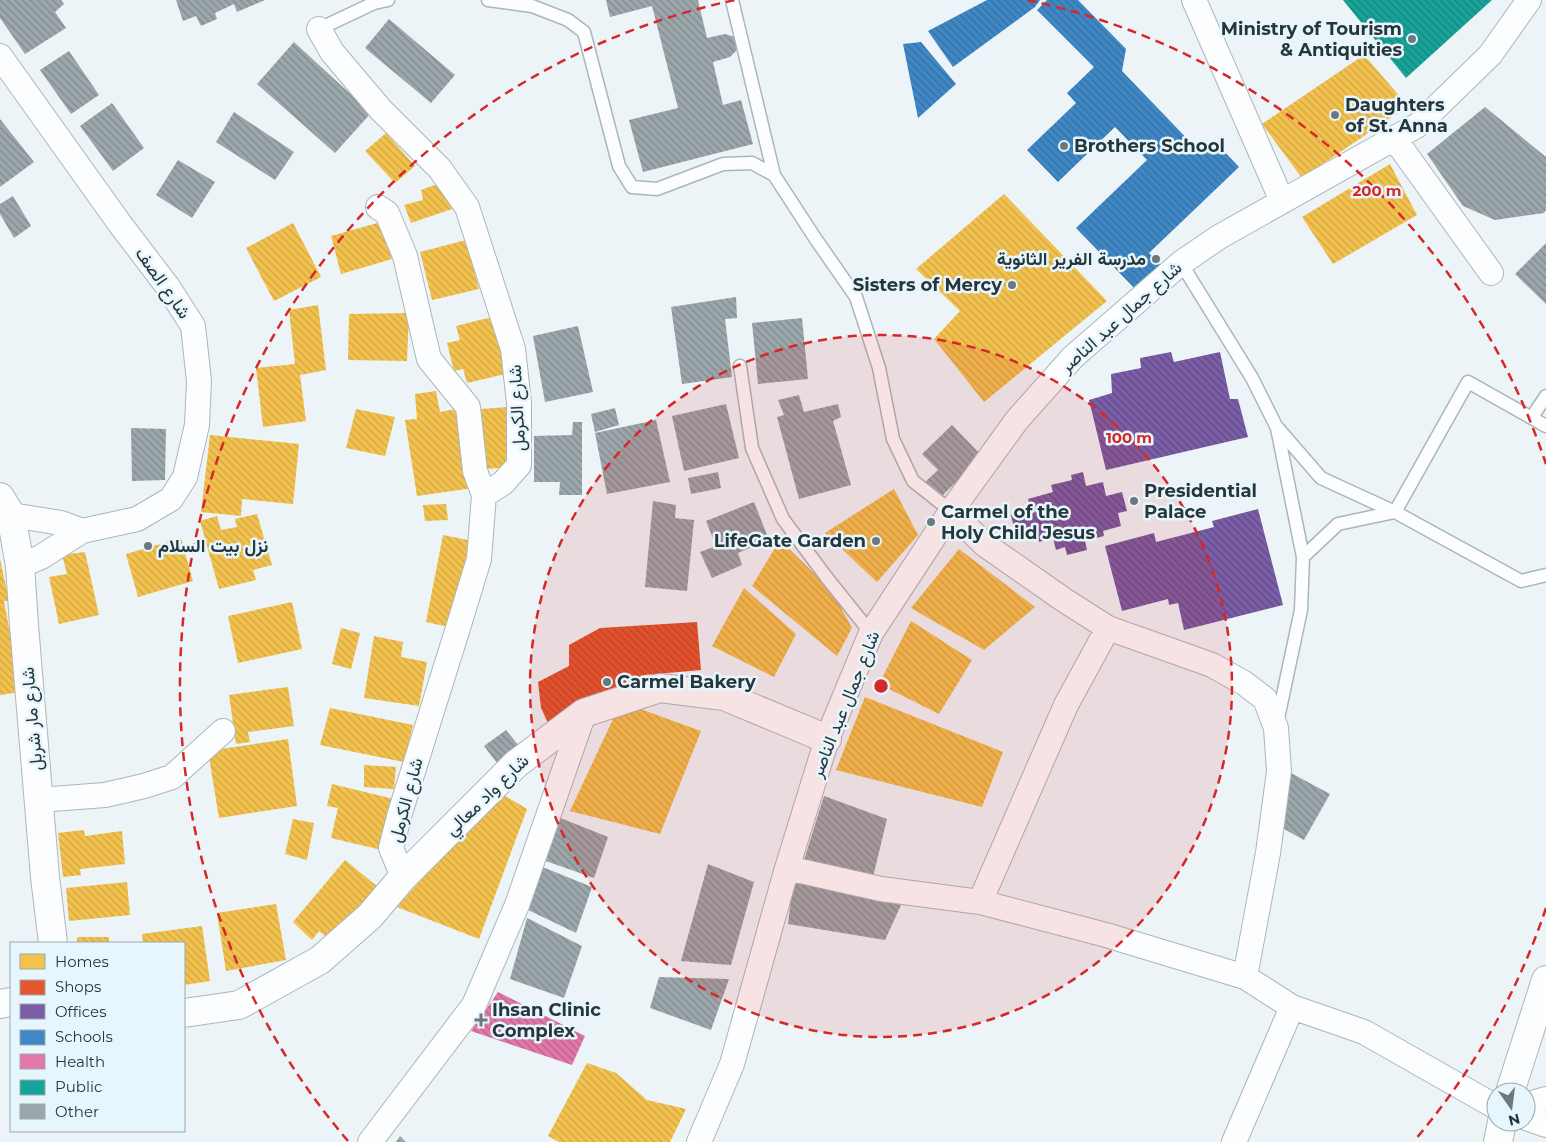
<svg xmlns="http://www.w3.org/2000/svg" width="1546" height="1142" viewBox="0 0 1546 1142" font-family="Montserrat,Vazirmatn,sans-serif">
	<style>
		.homes { fill: url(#homes-back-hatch) }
		.shops { fill: url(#shops-back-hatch) }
		.offices { fill: url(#offices-back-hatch) }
		.schools { fill: url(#schools-back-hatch) }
		.health { fill: url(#health-back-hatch) }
		.public { fill: url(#public-back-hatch) }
		.building { fill: url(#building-back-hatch) }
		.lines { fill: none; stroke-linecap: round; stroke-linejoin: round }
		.lane-casing { stroke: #acb6ba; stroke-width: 15 }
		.street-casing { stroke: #acb6ba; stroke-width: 26 }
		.secondary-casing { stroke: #acb6ba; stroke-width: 30 }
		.lane { stroke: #fcfdfe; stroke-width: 12 }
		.street { stroke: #fcfdfe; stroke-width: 24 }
		.secondary { stroke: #fcfdfe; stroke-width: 28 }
		.ring { fill: none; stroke: #d62828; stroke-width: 2.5; stroke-dasharray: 9 6 }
		.poi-dot { fill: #6b787d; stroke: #e7f6fc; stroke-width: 2 }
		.labels { text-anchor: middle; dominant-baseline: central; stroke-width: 5; stroke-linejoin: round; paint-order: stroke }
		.poi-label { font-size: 18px; font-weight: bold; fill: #26363b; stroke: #e7f6fc; text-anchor: start }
		.street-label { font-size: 18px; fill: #26363b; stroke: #e7f6fc }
		.centre { fill: #d62828; stroke: #e7f6fc; stroke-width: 2.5 }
		.ring-label { font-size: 15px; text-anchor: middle; font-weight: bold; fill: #d62828; stroke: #e7f6fc; stroke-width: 5; stroke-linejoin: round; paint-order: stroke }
	</style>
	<defs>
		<pattern id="homes-back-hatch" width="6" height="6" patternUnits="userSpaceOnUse" patternTransform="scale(1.25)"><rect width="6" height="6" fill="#f2c14e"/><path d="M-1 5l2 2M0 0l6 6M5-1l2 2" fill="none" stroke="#cfa645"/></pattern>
		<pattern id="shops-back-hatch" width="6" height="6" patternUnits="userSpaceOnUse" patternTransform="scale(1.25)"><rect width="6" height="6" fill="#e4572e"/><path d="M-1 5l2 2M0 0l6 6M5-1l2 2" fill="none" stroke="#b94928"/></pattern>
		<pattern id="offices-back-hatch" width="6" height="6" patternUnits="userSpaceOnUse" patternTransform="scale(1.25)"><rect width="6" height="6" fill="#7b5ea7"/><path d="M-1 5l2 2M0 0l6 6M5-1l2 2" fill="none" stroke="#5f4a82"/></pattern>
		<pattern id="schools-back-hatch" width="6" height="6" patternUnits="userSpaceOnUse" patternTransform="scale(1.25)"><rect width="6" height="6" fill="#3f88c5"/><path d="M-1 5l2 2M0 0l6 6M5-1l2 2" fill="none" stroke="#3570a1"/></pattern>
		<pattern id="health-back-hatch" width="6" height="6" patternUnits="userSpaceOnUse" patternTransform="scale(1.25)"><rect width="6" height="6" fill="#e377a8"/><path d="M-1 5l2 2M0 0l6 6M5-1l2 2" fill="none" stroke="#b8628a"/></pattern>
		<pattern id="public-back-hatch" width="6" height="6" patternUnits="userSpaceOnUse" patternTransform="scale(1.25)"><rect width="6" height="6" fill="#17a398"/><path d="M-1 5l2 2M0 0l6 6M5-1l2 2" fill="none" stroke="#15867d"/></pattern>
		<pattern id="building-back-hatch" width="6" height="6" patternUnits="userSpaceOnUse" patternTransform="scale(1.25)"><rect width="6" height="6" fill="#9ca7ab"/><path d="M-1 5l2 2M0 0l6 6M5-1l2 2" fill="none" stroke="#7f898c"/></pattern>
	</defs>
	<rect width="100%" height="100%" fill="#ecf4f7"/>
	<!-- homes -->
	<path class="homes" d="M1364 55 1408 106 1302 178 1262 124Z
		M386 133 415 166 395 183 365 151Z
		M1390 164 1417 215 1333 264 1302 217Z
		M443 182 452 209 411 223 404 205 423 200 421 190Z
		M1004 194 1107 301 984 402 934 339 960 311 916 269Z
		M381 222 392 259 341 274 331 236Z
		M293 223 321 277 274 301 246 248Z
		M466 240 479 289 432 300 420 252Z
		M318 305 326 370 300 375 306 421 263 427 256 368 295 364 289 310Z
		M409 313 407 361 348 360 349 314Z
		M496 316 510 373 467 383 463 369 454 371 447 343 460 340 456 326Z
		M436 391 440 412 461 408 473 488 417 496 405 420 417 419 415 394Z
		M508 407 512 467 485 469 481 409Z
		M356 409 395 417 385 456 346 448Z
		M210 435 299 444 293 504 242 499 241 516 201 512Z
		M894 489 918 535 877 582 825 533Z
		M446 504 448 520 425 521 423 505Z
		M257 514 272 565 253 570 256 580 219 589 200 521 217 516 221 530 237 527 235 519Z
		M443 535 472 541 453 628 426 622Z
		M181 538 193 581 138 597 126 554Z
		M780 540 832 591 852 628 837 656 752 586Z
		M959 549 1035 607 984 650 911 608Z
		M85 552 99 615 59 624 49 577 67 574 62 555Z
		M0 559 9 601H4L21 692 0 695Z
		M744 588 796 634 774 677 712 646Z
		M292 602 302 649 238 663 228 616Z
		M911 621 972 660 939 714 879 684Z
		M341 628 360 633 351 669 332 664Z
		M374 636 403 642 401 657 427 662 419 706 364 698Z
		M288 687 294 726 248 732 250 742 236 744 229 695Z
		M865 697 1003 752 982 807 836 770Z
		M621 702 701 731 660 834 570 811Z
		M330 708 413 725 404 762 320 745Z
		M288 739 297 806 219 818 208 751Z
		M364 765 396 767 394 789 364 787Z
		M332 784 398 800 386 851 331 838 338 808 327 806Z
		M499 792 527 809 479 939 397 907Z
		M293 819 314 823 307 860 285 854Z
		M84 830 85 836 122 831 125 864 80 869 81 875 63 877 58 833Z
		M345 860 378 887 332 942 319 931 312 940 293 922Z
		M127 882 130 915 69 921 66 888Z
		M276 904 286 960 226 971 217 913Z
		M202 926 210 981 184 985V943H143L142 934Z
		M77 937H109V943H77Z
		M587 1063 616 1073 647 1100 686 1109 670 1142H559L548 1136Z"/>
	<!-- shops -->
	<path class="shops" d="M697 622 701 670 645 675 549 725 541 708 538 682 569 666V645L600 628Z"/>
	<!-- offices -->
	<path class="offices" d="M1171 352 1174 362 1220 352 1230 399H1238L1248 437 1106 470 1089 400 1112 393 1111 374 1141 368 1140 358Z
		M1083 472 1086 486 1103 482 1106 496 1122 492 1127 511 1118 513 1121 526 1103 531 1104 536 1085 541 1087 550 1067 555 1065 547 1056 550 1053 538 1039 542 1035 527 1015 532 1011 515 1031 510 1028 499 1053 492 1051 485 1072 480 1071 475Z
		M1258 509 1283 605 1184 630 1178 603 1169 605 1168 599 1122 611 1105 546 1154 533 1156 542 1214 527 1212 521Z"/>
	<!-- schools -->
	<path class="schools" d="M987 0H1040L1035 7 953 67 928 31Z
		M1047 0H1078L1126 49 1122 71 1197 149 1202 144 1213 155 1220 147 1239 167 1149 253 1164 269 1139 293 1076 228 1147 160 1115 127 1058 182 1027 150 1076 103 1067 93 1094 67 1037 10Z
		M921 42 956 84 918 118 903 44Z"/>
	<!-- health -->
	<path class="health" d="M498 992 585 1036 572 1065 471 1031Z"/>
	<!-- public -->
	<path class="public" d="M1343 0H1492L1406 78Z"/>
	<!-- building -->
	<path class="building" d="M0 0H61L64 4 55 12 66 28 25 54 0 18Z
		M176 0H265L237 12 234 4 215 13 217 19 201 26 196 16 183 21Z
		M606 0H698L707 38 725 34 735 37 738 49 730 57 713 62 723 105 741 100 753 144 643 172 629 120 678 108 652 6 610 17Z
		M389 19 455 75 431 103 365 48Z
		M294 42 371 113 335 153 257 84Z
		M69 51 99 95 71 114 40 70Z
		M112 103 144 148 113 171 80 126Z
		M1485 107 1546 157V210L1544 213 1495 220 1463 206 1427 154Z
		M234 112 294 152 275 180 216 142Z
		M0 119 34 162 0 187Z
		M178 160 215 182 192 218 156 195Z
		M13 196 31 226 14 238 0 214V204Z
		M1546 243V304L1515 274Z
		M736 297 737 318 725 319 732 377 682 384 671 307Z
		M802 318 808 379 758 384 752 323Z
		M578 326 593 392 545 402 533 336Z
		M799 395 804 412 838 404 841 417 833 421 851 485 799 499 777 417 784 415 778 400Z
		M726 404 739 458 684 471 672 416Z
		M615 408 619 425 595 432 591 414Z
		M656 420 670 482 607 494 595 433Z
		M573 422H582V495H559L560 482H534V436L572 435Z
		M952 425 982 456 939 499 924 483 938 470 922 454Z
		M131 428 166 429 165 480 132 481Z
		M718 472 721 488 691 494 688 478Z
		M653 501 676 505 675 518 694 520 687 591 645 587Z
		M754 502 769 540 738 553 742 565 712 578 700 552 716 546 706 521Z
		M506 730 519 746 497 763 484 746Z
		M1291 773 1330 794 1304 840 1266 819Z
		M824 796 887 819 873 877 804 860Z
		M558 817 608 837 594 878 543 860Z
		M708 864 754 882 731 965 681 961Z
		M540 866 592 887 576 933 524 908Z
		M793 881 901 905 885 940 788 924Z
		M527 918 582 946 564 998 510 979Z
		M659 977 729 979 711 1030 650 1008Z
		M400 1136 406 1142H396Z"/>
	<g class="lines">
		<defs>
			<path id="lane" d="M488 0 532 6 568 20 584 32 619 166 632 187 657 189 723 164 752 163 774 175 815 238 856 297 879 368 893 439 913 481 951 511
				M732 0 774 175
				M319 29 374 3 388 0
				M1181 263 1252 378 1276 426 1321 478 1395 512
				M740 366 752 448 783 519 827 578 871 633
				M1532 417 1546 396
				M1546 426 1468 382 1395 512 1521 581 1546 575
				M1277 428 1303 557 1301 610 1277 723
				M1303 557 1338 524 1395 512"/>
			<path id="street" d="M1194 0 1282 201
				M319 29 332 52 381 110 440 169 467 207 513 349 519 403V465L503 483 484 495 479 559 458 628 400 813 391 848 403 877
				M0 56 120 224 168 287 193 326 199 381 197 425 185 477 171 499 137 519 82 531 61 523 11 515
				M1394 138 1491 273
				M378 207 387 213 405 256 429 359 468 407 475 471 484 495
				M951 511 984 544 1064 600 1108 628 1212 665 1244 683 1265 699 1276 728 1279 771 1268 853 1245 977
				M20 566 41 557 82 531
				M39 800 105 795 144 786 172 777 223 731
				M787 868 881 889 980 902 1106 935 1245 977 1292 1007 1364 1032 1496 1107
				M980 902 1066 705 1108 628
				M1526 1105 1546 1099
				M1526 1118 1546 1125
				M370 1142 474 1005 517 905 584 713
				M699 1142 732 1064 787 868 827 739 871 633 951 511 1017 420 1073 357 1181 263 1219 237 1418 125 1490 55 1529 0
				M1234 1142 1292 1007"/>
			<path id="secondary" d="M0 497 11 515 20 566 24 625 45 877 53 943
				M0 1004 11 1002
				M184 1013 239 1005 320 960 370 916 403 877 516 764 584 713 660 688 724 696 827 739
				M1510 1092 1546 980
				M1498 1142 1502 1122"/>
		</defs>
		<!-- lane casing -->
		<use href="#lane" class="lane-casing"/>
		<!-- street casing -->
		<use href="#street" class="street-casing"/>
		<!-- secondary casing -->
		<use href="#secondary" class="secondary-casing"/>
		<!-- lane -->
		<use href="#lane" class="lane"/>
		<!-- street -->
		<use href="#street" class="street"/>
		<!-- secondary -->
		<use href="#secondary" class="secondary"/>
	</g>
	<!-- distance rings -->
	<circle cx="881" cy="686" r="351" fill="#d62828" fill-opacity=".12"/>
	<g class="ring">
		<circle cx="881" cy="686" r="351"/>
		<path d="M1546 908A701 701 0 0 1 1414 1141M348 1141A701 701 0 0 1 735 0M1027 0A701 701 0 0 1 1546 464"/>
	</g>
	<!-- markers -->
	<g class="poi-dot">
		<circle cx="1412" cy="39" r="5"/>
		<circle cx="1335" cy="115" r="5"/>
		<circle cx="1064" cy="146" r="5"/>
		<circle cx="1156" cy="259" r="5"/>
		<circle cx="1012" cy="285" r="5"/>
		<circle cx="1134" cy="501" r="5"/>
		<circle cx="931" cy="522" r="5"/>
		<circle cx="876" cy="541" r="5"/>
		<circle cx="148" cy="546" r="5"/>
		<circle cx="607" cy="682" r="5"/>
		<path d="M478.5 1012.5h5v5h5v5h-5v5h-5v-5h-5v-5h5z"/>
	</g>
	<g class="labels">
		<!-- poi labels -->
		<g class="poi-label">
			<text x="1402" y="29" text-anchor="end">Ministry of Tourism<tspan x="1402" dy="21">&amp; Antiquities</tspan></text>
			<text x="1345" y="105">Daughters<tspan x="1345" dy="21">of St. Anna</tspan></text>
			<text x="1074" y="146">Brothers School</text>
			<text x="1146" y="259" text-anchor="end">مدرسة الفرير الثانوية</text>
			<text x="1002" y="285" text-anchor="end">Sisters of Mercy</text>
			<text x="1144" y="491">Presidential<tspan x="1144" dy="21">Palace</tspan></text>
			<text x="941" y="512">Carmel of the<tspan x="941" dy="21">Holy Child Jesus</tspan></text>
			<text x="866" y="541" text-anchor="end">LifeGate Garden</text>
			<text x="158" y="546">نزل بيت السلام</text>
			<text x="617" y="682">Carmel Bakery</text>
			<text x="492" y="1010">Ihsan Clinic<tspan x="492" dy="21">Complex</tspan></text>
		</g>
		<!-- street labels -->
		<g class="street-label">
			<text transform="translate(163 283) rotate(55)">شارع الصف</text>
			<text transform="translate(1121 317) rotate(-42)">شارع جمال عبد الناصر</text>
			<text transform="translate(517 408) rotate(-93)">شارع الكرمل</text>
			<text transform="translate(845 704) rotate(-68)">شارع جمال عبد الناصر</text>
			<text transform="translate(32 719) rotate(-95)">شارع مار شربل</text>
			<text transform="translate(487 795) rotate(-44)">شارع واد معالي</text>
			<text transform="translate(406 800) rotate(-75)">شارع الكرمل</text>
		</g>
	</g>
	<circle cx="881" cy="686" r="8" class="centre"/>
	<g class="ring-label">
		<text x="1377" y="196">200 m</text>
		<text x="1129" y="443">100 m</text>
	</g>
	<!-- legend -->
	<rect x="10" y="942" width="175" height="190" fill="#e7f6fc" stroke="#9aa9af"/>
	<rect x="20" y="954" width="25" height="15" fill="#f2c14e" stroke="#9aa9af"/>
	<text x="55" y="967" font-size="15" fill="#26363b">Homes</text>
	<rect x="20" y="980" width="25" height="15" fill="#e4572e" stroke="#9aa9af"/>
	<text x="55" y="992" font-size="15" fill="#26363b">Shops</text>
	<rect x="20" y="1004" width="25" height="15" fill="#7b5ea7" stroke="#9aa9af"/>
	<text x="55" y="1017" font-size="15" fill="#26363b">Offices</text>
	<rect x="20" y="1030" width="25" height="15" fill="#3f88c5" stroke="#9aa9af"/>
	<text x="55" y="1042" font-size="15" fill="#26363b">Schools</text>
	<rect x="20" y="1054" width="25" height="15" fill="#e377a8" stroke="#9aa9af"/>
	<text x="55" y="1067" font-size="15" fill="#26363b">Health</text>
	<rect x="20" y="1080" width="25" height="15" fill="#17a398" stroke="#9aa9af"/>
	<text x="55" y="1092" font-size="15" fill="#26363b">Public</text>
	<rect x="20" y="1104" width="25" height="15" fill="#9ca7ab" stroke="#9aa9af"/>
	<text x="55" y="1117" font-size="15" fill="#26363b">Other</text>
	<!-- north arrow -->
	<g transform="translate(1511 1107) rotate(166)"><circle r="24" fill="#e7f6fc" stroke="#9aa9af"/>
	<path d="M0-4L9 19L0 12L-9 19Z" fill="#6b787d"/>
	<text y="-8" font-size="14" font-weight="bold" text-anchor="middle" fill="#26363b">N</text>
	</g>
</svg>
